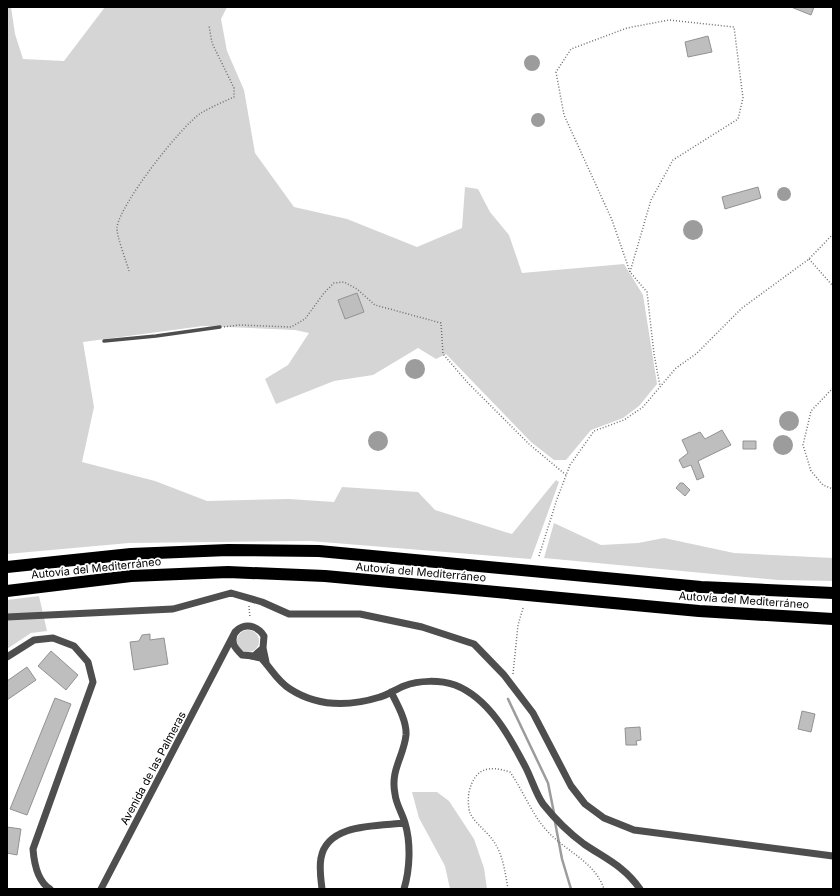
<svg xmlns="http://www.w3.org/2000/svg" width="840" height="896" viewBox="0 0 840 896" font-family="Inter,sans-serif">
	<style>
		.green { fill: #d5d5d5 }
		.water { fill: #9c9c9c }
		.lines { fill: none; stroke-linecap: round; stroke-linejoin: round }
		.stream { stroke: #9c9c9c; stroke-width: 2.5 }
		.building { fill: #bebebe; stroke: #929292 }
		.path { stroke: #707070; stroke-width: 1.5; stroke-dasharray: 1 2; stroke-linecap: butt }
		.lane { stroke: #4e4e4e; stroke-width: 3.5 }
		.street { stroke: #4e4e4e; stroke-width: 7 }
		.highway { stroke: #000; stroke-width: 12 }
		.labels { text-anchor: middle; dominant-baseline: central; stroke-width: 3.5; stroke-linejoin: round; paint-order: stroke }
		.street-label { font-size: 11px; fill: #000; stroke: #fff }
	</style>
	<rect width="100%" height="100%" fill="#fff"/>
	<!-- green -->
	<path class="green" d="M7 7H11L15 34 23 59 64 61 105 7H227L221 19 227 51 244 90 255 153 294 207 347 219 417 247 462 228 465 187 478 189 490 212 509 235 522 273 624 264 643 295 657 384 639 406 623 418 591 430 566 460H554L531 442 446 354 436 359 418 348 373 375 334 381 276 404 265 379 288 365 309 333 295 330 203 326 83 342 94 407 82 462 155 481 207 501 289 499 334 502 342 487 418 492 435 510 512 534 556 480 559 482 531 559 310 541 129 543 7 554Z
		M554 523 601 545 638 543 664 538 734 553 833 558V581L778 580 544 558Z
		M39 596 47 631 31 633 7 649V600Z
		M237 641a11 11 0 1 1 22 0a11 11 0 1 1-22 0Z
		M412 792H437L449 801 474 839 484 868 487 889H450L445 866 419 818Z"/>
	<!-- water -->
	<path class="water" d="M524 63a8 8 0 1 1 16 0a8 8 0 1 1-16 0Z
		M531 120a7 7 0 1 1 14 0a7 7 0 1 1-14 0Z
		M777 194a7 7 0 1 1 14 0a7 7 0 1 1-14 0Z
		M683 230a10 10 0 1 1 20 0a10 10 0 1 1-20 0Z
		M405 369a10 10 0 1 1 20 0a10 10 0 1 1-20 0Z
		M779 421a10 10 0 1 1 20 0a10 10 0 1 1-20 0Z
		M368 441a10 10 0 1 1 20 0a10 10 0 1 1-20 0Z
		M773 445a10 10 0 1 1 20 0a10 10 0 1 1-20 0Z"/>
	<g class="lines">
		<!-- stream -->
		<path class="stream" d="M508 699 548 783 554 813
			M555 822 562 859 571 889"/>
	</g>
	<!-- building -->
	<path class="building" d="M791 7H814L811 15Z
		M708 36 712 52 688 57 685 42Z
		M758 187 761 198 725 209 722 197Z
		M357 293 364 312 345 319 338 300Z
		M722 430 731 445 698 461 704 477 697 480 691 465 683 468 679 460 688 453 682 440 700 432 705 439Z
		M743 441H756V449H743Z
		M680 483H683L690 490 685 496 676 488Z
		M150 634V640L164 638 168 664 134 670 130 642 139 641 142 635Z
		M51 651 78 675 66 690 38 666Z
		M27 667 36 680 7 700V681Z
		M55 698 71 704 27 815 10 809Z
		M802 711 815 714 811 732 798 729Z
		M640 727 641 740 636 741 637 745H626L625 728Z
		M7 827 21 829 17 855 7 853Z"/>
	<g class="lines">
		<!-- path -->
		<path class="path" d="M809 259 833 286
			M129 271C127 263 116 235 117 227 121 203 180 127 201 113 211 107 223 102 234 97V88L212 43 209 26
			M630 272 651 200 673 160 738 119 743 98 734 27 669 20 627 28 571 49 556 72 564 115 612 220 630 272 647 292 654 354 660 386
			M224 327 239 325 291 327 305 319 324 293 334 283 344 282 357 289 375 305 441 323 443 354 468 383 529 444 566 475
			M833 388 811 411 803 445 811 471 823 485 833 489
			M539 556 557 499 570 465 594 431 624 420 643 407 676 368 696 354 742 308 809 259 833 234
			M249 606 250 618
			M513 674 518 625 523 608
			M508 889C505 872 503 853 492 839 486 831 475 823 470 813 468 808 468 797 469 792 475 768 488 765 510 772 524 792 532 815 548 832 567 852 595 862 604 889"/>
		<!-- lane -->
		<path class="lane" d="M104 341 156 336 220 327"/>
		<!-- street -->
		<path class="street" d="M7 617 173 609 231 593 262 602 289 614H360L422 627 474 644 504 675 533 713 571 786 585 804 604 818 634 830 833 856
			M263 648 254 656 242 655C239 652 235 648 234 645 228 628 252 617 264 636L263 648 266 662
			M251 656 261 658C271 668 277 681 290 689 318 707 348 707 380 697 388 695 396 689 404 686 419 680 440 680 455 685 489 698 510 737 526 768 532 780 536 794 543 804 555 819 569 833 584 844 606 859 624 866 640 889
			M7 657 34 640 53 638 74 646 88 662 93 682 33 849C34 862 37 881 50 889
			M391 692C397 704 407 721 406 735 404 756 390 770 395 794 396 804 402 813 405 823 411 843 410 869 404 889
			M101 889 235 632
			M322 889C321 880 319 868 321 858 327 823 378 826 405 823"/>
		<!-- highway -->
		<path class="highway" d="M7 567 131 554 228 550 319 551 701 587 833 593
			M7 591 131 576 228 572 325 576 699 611 833 619"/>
	</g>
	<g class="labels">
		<!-- street labels -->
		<g class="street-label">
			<text transform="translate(96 568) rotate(-6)">Autovía del Mediterráneo</text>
			<text transform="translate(421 572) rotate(5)">Autovía del Mediterráneo</text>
			<text transform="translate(744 600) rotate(4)">Autovía del Mediterráneo</text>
			<text transform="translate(153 768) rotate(-62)">Avenida de las Palmeras</text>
		</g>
	</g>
	<!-- border -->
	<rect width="840" height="896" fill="none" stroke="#000000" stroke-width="16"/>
</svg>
